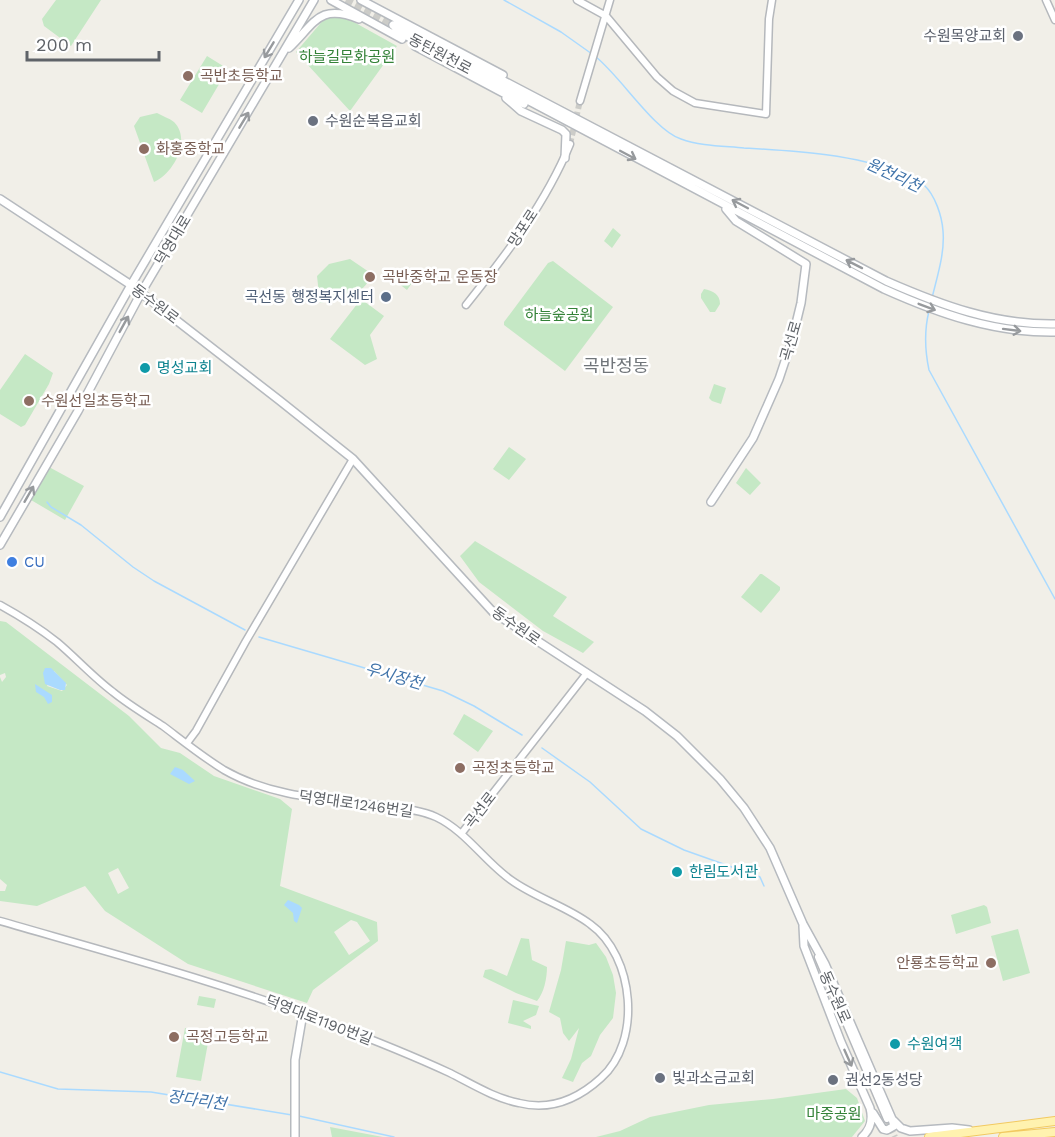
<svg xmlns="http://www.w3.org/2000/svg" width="1055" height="1137" viewBox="0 0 1055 1137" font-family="'Work Sans','Noto Sans KR',sans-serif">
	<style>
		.green { fill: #c5e8c5; fill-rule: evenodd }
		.water { fill: #aadaff }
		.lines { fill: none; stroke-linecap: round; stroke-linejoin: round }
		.stream { stroke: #aadaff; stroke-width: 1.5 }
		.tertiary-tunnel { stroke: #ccccc8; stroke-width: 6; stroke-dasharray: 6 3; stroke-linecap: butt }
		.secondary-tunnel { stroke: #ccccc8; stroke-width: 7; stroke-dasharray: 7 3.5; stroke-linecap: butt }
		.tertiary-casing { stroke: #b5b8bc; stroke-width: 9 }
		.secondary-casing { stroke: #b6babf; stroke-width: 10 }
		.primary-casing { stroke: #f2c960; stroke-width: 10 }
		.tertiary { stroke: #fff; stroke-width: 6 }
		.secondary { stroke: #fff; stroke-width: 7 }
		.primary { stroke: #fff2af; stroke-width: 8 }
		.oneway { stroke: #979a9d }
		.worship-dot { fill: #6b7280; stroke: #fff; stroke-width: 2 }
		.education-dot { fill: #8d6e63; stroke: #fff; stroke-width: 2 }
		.service-dot { fill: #5c6f8a; stroke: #fff; stroke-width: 2 }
		.culture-dot { fill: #0f9aa8; stroke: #fff; stroke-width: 2 }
		.shop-dot { fill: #3f7fe0; stroke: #fff; stroke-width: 2 }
		.labels { text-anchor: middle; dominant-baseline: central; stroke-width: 5; stroke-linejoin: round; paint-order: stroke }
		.worship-label { font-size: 15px; fill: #5b616d; stroke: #fff; text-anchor: start }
		.street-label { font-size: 15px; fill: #5f6368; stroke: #fff }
		.park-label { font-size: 15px; fill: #348238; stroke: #fff }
		.education-label { font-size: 15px; fill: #785e54; stroke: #fff; text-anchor: start }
		.service-label { font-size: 15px; fill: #4e5e75; stroke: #fff; text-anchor: end }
		.culture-label { font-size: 15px; fill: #0d838f; stroke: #fff; text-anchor: start }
		.shop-label { font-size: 15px; fill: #366cbe; stroke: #fff; text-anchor: start }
		.water-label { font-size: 16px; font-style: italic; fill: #4174aa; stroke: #fff }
		.quarter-label { font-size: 18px; fill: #70757a; stroke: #fff }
	</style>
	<rect width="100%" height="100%" fill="#f1efe8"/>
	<!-- green -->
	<path class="green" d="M56 0H101L71 46 44 26 42 19Z
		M343 16 397 46 350 111 296 52 325 18Z
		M207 56 228 69 202 113 180 100Z
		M157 113C162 116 169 118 174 122 192 140 173 174 154 182L134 126 140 117Z
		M613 228 621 235 612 248 604 241Z
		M350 259 372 274C362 299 341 297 320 303L317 276 329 264Z
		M553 261 613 307 565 371 504 325V322L548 263Z
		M400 269 414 280 407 290 393 279Z
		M704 289C713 291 720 294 720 304L715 312H710L701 298V294Z
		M361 299 384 316 370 335 377 359 365 365 330 339Z
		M25 354 53 373 49 384 25 425 21 427 0 414V390Z
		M714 384 726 388 721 404 712 401 709 398Z
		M509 447 526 459 509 480 493 469Z
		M49 467 84 486 65 520 31 500Z
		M746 468 761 483 750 495 736 483Z
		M475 541 567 597 553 616 594 642 583 653 543 631 479 582 460 556Z
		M760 574H762L780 587V590L761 613 741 597Z
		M0 621 6 622 129 716 161 748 180 753 214 776 280 799 292 809 280 886 377 922 378 941 313 990 307 1003 188 964 105 911 85 886 37 906 0 901V891H5L7 885 0 879V677L2 682 6 677 5 673 0 675ZM54 671 67 685 62 691 47 686ZM118 868 129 888 118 894 108 873ZM351 920 357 922 370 941 349 955 334 932Z
		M464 714 493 731 478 752 453 734Z
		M984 905 987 907 991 923 956 934 951 915Z
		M1018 929 1030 973 1003 981 991 936Z
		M521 938 529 939 532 960 547 967C547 978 544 993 537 1001L516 993 483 977 485 970 491 969 507 976Z
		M566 941 589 945 596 943 606 957 613 975 616 993 613 1018 600 1035 591 1056 582 1063 573 1082 562 1078 571 1059 579 1028 569 1041 563 1033 560 1018 549 1012 561 970Z
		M199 996 216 999 214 1008 197 1005Z
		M513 1000 539 1006 536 1015 523 1021 531 1026V1029L508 1023Z
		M185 1028 210 1032 201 1081 176 1077Z
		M846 1089 857 1098 865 1121 852 1137H596L620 1131 650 1117 709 1105 773 1099Z
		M330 1127 383 1137H332Z"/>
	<!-- water -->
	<path class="water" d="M45 668H51L66 683 65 690H60L45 684 43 673Z
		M35 684 52 695V702L48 704 44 697 36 692Z
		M175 767 183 770 195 781 189 784 170 774Z
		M288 900 299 905 302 908 297 923 294 921 293 913 284 905Z"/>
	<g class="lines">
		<!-- stream -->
		<path class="stream" d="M504 0 561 32 592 54
			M596 57C621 77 654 130 681 139 700 146 723 146 744 148 794 151 854 154 900 173 908 176 918 179 924 185 935 195 942 216 943 231 945 253 937 277 932 298
			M929 311C924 331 925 351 929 370L1055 599
			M47 502 51 507 81 525 133 567 154 581 245 630
			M259 637 443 691 474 706 522 735
			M542 748 590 782 641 829 684 850 760 877 764 886
			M0 1072 58 1089 151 1092 292 1115
			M299 1116 394 1137"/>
		<!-- tertiary-tunnel -->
		<path class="tertiary-tunnel" d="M570 144 580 101
			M887 1119 895 1137"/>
		<!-- secondary-tunnel -->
		<path class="secondary-tunnel" d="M346 0 393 25"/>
		<defs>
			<path id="tertiary" d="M577 0 606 16 657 77 673 91 695 103 766 114 769 19 772 0
				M1046 0 1055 20
				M580 101 610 0
				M466 305C505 256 546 203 570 144
				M0 605C20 616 39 628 57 642 76 658 93 677 113 692 129 705 146 715 163 726 183 741 203 757 224 770 271 797 325 799 377 805 396 808 419 809 436 817 466 831 485 862 511 880 536 898 566 906 590 924 635 956 642 1042 601 1078 578 1099 551 1111 519 1103 494 1098 472 1084 450 1073 411 1055 371 1039 331 1024 223 983 111 953 0 921
				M187 743 196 731 246 641 353 459
				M461 834 587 673
				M818 957 887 1119"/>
			<path id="secondary" d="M331 0 402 39
				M361 0 503 75
				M393 25 399 32 884 289C940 314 994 333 1055 332
				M393 25 401 27 886 281C941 305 994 325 1055 324
				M415 46 524 104
				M289 48C315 23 319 3 359 19
				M506 98 521 111 562 130 566 134 565 158
				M0 199 131 285 279 400 353 459 493 612 645 711 677 736 720 779 744 808 770 848 803 924 825 964 892 1119 901 1128 910 1131 952 1128 969 1130
				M711 502 753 438 779 379 792 340 801 303 806 264 736 221 726 209
				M0 517 131 285 299 0
				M0 545 78 411 141 293 314 0
				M803 926 804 946 841 1042 870 1108C873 1120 871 1129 862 1137
				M873 1113 883 1129 887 1130 894 1126 892 1119
				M295 1137V1060L303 1013"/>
			<path id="primary" d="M929 1137 1055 1121
				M1003 1137 1055 1132"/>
		</defs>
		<!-- tertiary casing -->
		<use href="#tertiary" class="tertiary-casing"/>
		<!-- secondary casing -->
		<use href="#secondary" class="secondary-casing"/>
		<!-- primary casing -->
		<use href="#primary" class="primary-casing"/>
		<!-- tertiary -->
		<use href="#tertiary" class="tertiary"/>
		<!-- secondary -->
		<use href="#secondary" class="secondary"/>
		<!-- primary -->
		<use href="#primary" class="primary"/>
	</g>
	<!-- one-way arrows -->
	<defs><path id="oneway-shaft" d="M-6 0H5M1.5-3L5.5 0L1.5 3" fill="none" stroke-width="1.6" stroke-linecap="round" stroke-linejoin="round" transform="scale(1.5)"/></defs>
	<g class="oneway">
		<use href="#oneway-shaft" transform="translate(269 50) rotate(121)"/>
		<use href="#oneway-shaft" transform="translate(244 120) rotate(-59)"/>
		<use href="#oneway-shaft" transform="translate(628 155) rotate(28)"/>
		<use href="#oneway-shaft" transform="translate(740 204) rotate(-152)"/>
		<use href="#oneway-shaft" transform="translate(854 264) rotate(-153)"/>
		<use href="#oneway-shaft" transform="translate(927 307) rotate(21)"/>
		<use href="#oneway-shaft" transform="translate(124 324) rotate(-61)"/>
		<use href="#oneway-shaft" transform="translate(1012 330) rotate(7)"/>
		<use href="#oneway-shaft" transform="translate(29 494) rotate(-60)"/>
		<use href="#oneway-shaft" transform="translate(848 1058) rotate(66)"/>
	</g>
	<!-- markers -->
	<g class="worship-dot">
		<circle cx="1018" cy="36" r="6"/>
		<circle cx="313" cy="121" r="6"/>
		<circle cx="660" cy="1078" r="6"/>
		<circle cx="833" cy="1080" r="6"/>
	</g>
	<g class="education-dot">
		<circle cx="188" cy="76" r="6"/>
		<circle cx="144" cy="149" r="6"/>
		<circle cx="370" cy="277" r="6"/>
		<circle cx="29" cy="401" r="6"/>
		<circle cx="460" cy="768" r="6"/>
		<circle cx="991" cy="963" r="6"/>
		<circle cx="174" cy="1037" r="6"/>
	</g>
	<circle class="service-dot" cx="386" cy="297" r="6"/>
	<g class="culture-dot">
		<circle cx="145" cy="368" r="6"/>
		<circle cx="677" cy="872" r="6"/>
		<circle cx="895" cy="1044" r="6"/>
	</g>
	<circle class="shop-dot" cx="12" cy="562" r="6"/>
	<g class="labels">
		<!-- worship labels -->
		<g class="worship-label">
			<text x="1006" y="36" text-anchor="end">수원목양교회</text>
			<text x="325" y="121">수원순복음교회</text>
			<text x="672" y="1078">빛과소금교회</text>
			<text x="845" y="1080">권선2동성당</text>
		</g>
		<!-- street labels -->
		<g class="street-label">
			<text transform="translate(440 54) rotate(28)">동탄원천로</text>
			<text transform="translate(523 228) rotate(-57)">망포로</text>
			<text transform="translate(173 240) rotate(-59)">덕영대로</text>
			<text transform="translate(155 304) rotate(37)">동수원로</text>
			<text transform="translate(791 341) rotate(-74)">곡선로</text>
			<text transform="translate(516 626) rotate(35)">동수원로</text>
			<text transform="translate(356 804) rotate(8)">덕영대로1246번길</text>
			<text transform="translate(480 810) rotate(-52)">곡선로</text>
			<text transform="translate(835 997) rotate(66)">동수원로</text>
			<text transform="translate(319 1020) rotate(21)">덕영대로1190번길</text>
		</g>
		<!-- park labels -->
		<g class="park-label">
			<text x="347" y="57">하늘길문화공원</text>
			<text x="559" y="315">하늘숲공원</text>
			<text x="834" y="1114">마중공원</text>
		</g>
		<!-- education labels -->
		<g class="education-label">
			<text x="200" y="76">곡반초등학교</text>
			<text x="156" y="149">화홍중학교</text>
			<text x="382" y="277">곡반중학교 운동장</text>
			<text x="41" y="401">수원선일초등학교</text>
			<text x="472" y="768">곡정초등학교</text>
			<text x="979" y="963" text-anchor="end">안룡초등학교</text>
			<text x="186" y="1037">곡정고등학교</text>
		</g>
		<!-- service labels -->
		<g class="service-label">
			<text x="374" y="297">곡선동 행정복지센터</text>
		</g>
		<!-- culture labels -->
		<g class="culture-label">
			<text x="157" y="368">명성교회</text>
			<text x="689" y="872">한림도서관</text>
			<text x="907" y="1044">수원여객</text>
		</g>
		<!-- shop labels -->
		<g class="shop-label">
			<text x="24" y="562">CU</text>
		</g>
		<!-- water labels -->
		<g class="water-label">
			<text transform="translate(894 175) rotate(25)">원천리천</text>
			<text transform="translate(394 676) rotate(16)">우시장천</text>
			<text transform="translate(197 1100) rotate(8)">장다리천</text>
		</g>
		<!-- quarter labels -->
		<g class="quarter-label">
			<text x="616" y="365">곡반정동</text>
		</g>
	</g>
	<!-- scale -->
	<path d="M27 51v9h132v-9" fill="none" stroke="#5f6368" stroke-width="3"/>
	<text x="36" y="51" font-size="18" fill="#5f6368" stroke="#ffffff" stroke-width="4.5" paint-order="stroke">200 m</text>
</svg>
